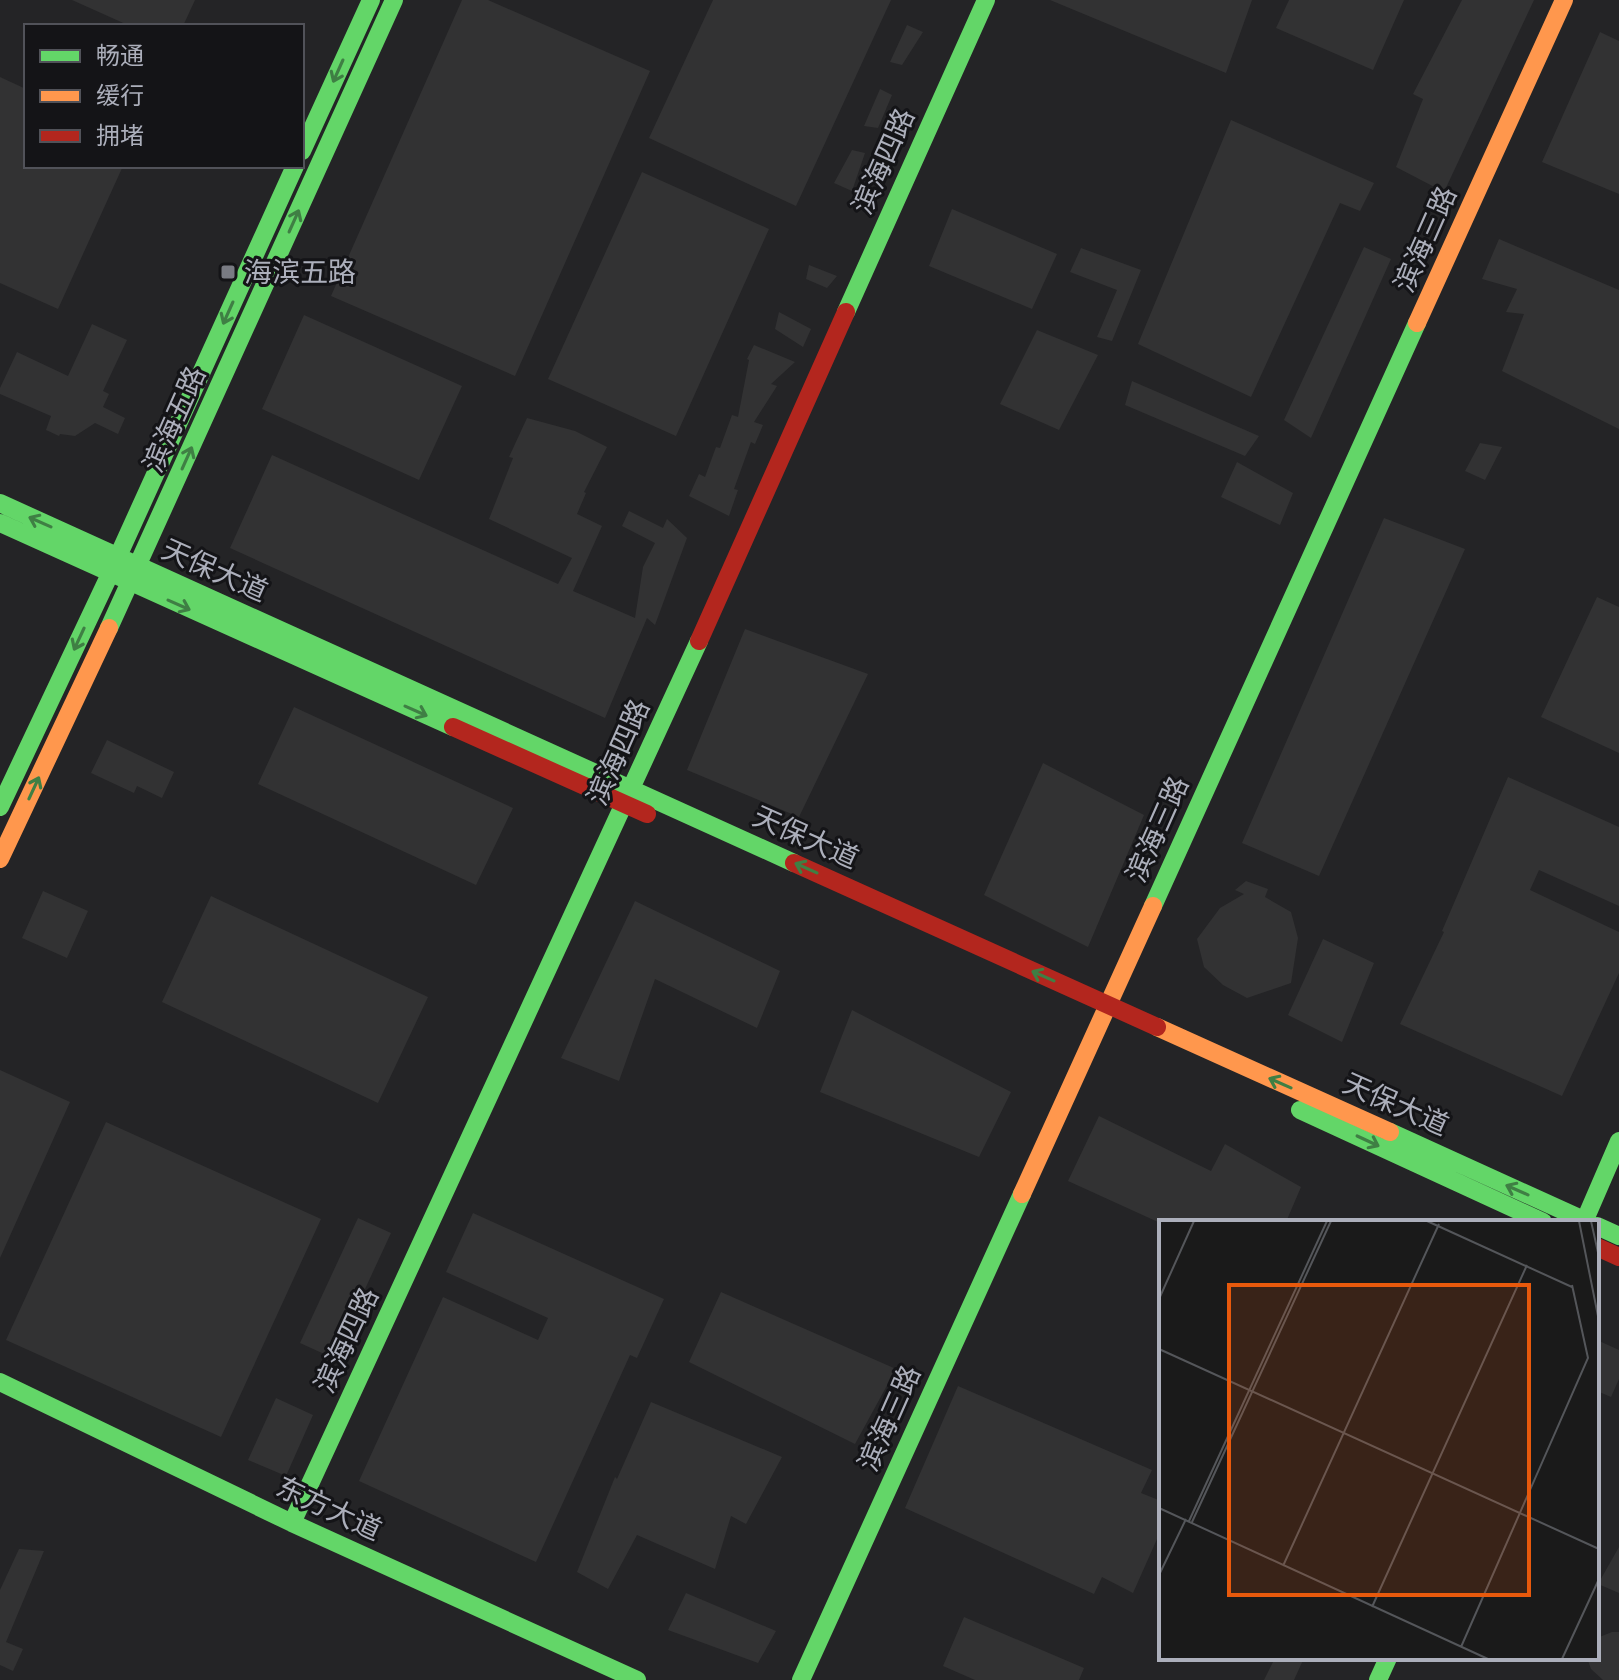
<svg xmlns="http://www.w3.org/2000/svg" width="1619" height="1680" viewBox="0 0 1619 1680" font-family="'Archivo Narrow','Noto Sans SC',sans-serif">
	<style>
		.built { fill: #242426; fill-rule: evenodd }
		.building { fill: #323233 }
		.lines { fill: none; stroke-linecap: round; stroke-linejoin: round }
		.fast { stroke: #63d668; stroke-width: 18 }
		.slow { stroke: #ff974d; stroke-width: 18 }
		.jam { stroke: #b3261e; stroke-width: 18 }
		.oneway { stroke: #3f7f44 }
		.poi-dot { fill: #797b83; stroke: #141417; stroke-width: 3 }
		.labels { text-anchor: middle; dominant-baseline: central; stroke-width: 6; stroke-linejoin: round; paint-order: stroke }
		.street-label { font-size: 28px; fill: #acafbb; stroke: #141417 }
		.poi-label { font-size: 28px; fill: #acafbb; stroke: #141417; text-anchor: start }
		.inset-road { fill: none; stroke: #54565a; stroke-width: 2 }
		.view { fill: #e8590c; fill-opacity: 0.15; stroke: #e8590c; stroke-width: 4 }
		.inset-edge { fill: none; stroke: #acafbb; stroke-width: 4 }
	</style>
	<rect width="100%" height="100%" fill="#1a1a1a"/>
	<!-- built -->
	<path class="built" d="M0 0H1619V1680H0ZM26 26H302V166H26ZM1161 1222H1597V1658H1161Z"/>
	<!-- building -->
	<path class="building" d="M72 0H195L183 26H130Z
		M462 0H488L650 71 515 376 331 296Z
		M713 0H891L796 206 649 138Z
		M1050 0H1252L1226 73Z
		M1289 0H1404L1373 70 1276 28Z
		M1462 0H1534L1444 192 1396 167 1423 99 1413 94Z
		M907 25 923 32 902 65 890 62Z
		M1600 32 1619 41V194L1542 162Z
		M0 77 26 89V166H123L58 309 0 283Z
		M880 89 892 95 878 128 864 126Z
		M1231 120 1374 183 1360 211 1340 203 1251 397 1138 344Z
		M852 150 865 153 852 191 834 183Z
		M642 172 769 229 676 436 548 379Z
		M952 209 1057 254 1032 309 929 266Z
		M1499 239 1619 290V429L1502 371 1524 314 1506 312 1517 289 1482 279Z
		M1364 247 1391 259 1311 438 1284 420Z
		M1081 248 1141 270 1112 341 1097 337 1117 290 1070 272Z
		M809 265 837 276 827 288 806 279Z
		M779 312 811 329 803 347 775 329Z
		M304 315 462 386 419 480 262 409Z
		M92 324 127 340 103 391 109 394 103 407 125 418 118 434 95 423 75 436 60 434 59 436 46 430 51 416 0 394V388L17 352 68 376Z
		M1037 330 1098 355 1059 430 1000 404Z
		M754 345 795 362 771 384 777 386 754 422 763 425 755 444 751 442 734 489 738 490 729 516 689 496 699 474 705 477 716 447 720 448 732 415 738 417 749 360 747 359Z
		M1132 381 1259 436 1245 456 1125 405Z
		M527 418 575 431 607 447 584 492 586 493 577 514 602 526 573 591 635 618 643 567 655 543 622 526 629 511 663 528 667 519 687 538 655 625 647 618 605 718 230 548 272 455 558 584 572 558 489 519 513 458 509 457Z
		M1480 443 1502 447 1485 480 1465 471Z
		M1237 462 1293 493 1280 525 1221 497Z
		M1384 518 1465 549 1319 876 1242 843Z
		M1597 597 1619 607V753L1541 717Z
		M745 629 868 674 799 817 687 770Z
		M294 707 513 808 476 885 258 784Z
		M107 740 174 772 162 798 137 786 134 793 91 773Z
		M1043 763 1144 815 1088 947 984 895Z
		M1508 777 1619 827V906L1539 870 1530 890 1619 932V973L1562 1096 1400 1024 1444 932 1442 931Z
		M1246 881 1268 889 1265 897 1291 912 1298 938 1291 983 1247 998 1223 985 1204 967 1197 939 1220 908 1244 894 1235 890Z
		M43 891 88 911 67 958 22 938Z
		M211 896 428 997 378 1103 162 1002Z
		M635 901 780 971 757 1028 655 979 619 1081 561 1058Z
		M1323 939 1374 963 1342 1042 1288 1015Z
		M852 1010 1011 1092 979 1157 820 1092Z
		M0 1070 70 1102 0 1258Z
		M1099 1116 1211 1171 1225 1144 1301 1187 1286 1222H1158L1068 1181Z
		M106 1122 321 1219 221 1437 6 1340Z
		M473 1213 664 1299 637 1358 630 1355 536 1562 359 1481 443 1297 538 1340 548 1318 446 1272Z
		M358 1218 391 1233 333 1358 300 1343Z
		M721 1292 896 1369 855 1444 689 1362Z
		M1597 1340 1619 1350V1379L1611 1397 1597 1391Z
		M958 1386 1152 1470 1141 1493 1161 1501V1530L1133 1593 1102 1577 1094 1594 905 1508Z
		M276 1398 313 1415 286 1476 248 1460Z
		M651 1402 782 1457 746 1524 731 1516 715 1569 637 1535 608 1589 577 1572 615 1477 617 1479Z
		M1619 1547V1593L1598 1584Z
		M19 1549 44 1551 6 1642 23 1649 13 1671 0 1665V1590Z
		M686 1593 776 1631 758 1663 668 1630Z
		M964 1617 1084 1668 1079 1680H975L943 1666Z
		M1612 1632H1619V1680H1603L1591 1669 1587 1658H1597V1638Z
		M1275 1658H1304L1294 1680H1264Z"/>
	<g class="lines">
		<!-- fast -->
		<path class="fast" d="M302 151 371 0
			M846 312 986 0
			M0 503 794 863
			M0 523 453 727
			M109 628 394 0
			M0 807 110 574 295 166
			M1153 906 1417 323
			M1300 1110 1543 1222
			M1390 1132 1588 1222
			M1584 1222 1619 1141
			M1597 1226 1619 1236
			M0 1382 292 1523 637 1680
			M292 1523 699 641
			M801 1680 1022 1194
			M1378 1680 1388 1658"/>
		<!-- slow -->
		<path class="slow" d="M1417 323 1564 0
			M0 859 109 628
			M1157 1027 1390 1132
			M1022 1194 1153 906"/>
		<!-- jam -->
		<path class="jam" d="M699 641 846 312
			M453 727 647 814
			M794 863 1157 1027
			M1597 1247 1619 1257"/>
	</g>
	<!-- one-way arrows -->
	<defs><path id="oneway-shaft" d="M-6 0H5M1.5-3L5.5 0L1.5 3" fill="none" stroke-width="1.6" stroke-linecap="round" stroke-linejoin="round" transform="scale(2)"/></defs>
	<g class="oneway">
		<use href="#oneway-shaft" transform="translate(338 71) rotate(114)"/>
		<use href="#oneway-shaft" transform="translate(294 221) rotate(-66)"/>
		<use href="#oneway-shaft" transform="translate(228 313) rotate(114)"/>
		<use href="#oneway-shaft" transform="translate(187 458) rotate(-66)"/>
		<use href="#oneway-shaft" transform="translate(40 522) rotate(-156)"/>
		<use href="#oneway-shaft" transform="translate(179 605) rotate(24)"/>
		<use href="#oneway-shaft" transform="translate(79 639) rotate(115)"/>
		<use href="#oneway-shaft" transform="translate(416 711) rotate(24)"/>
		<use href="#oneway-shaft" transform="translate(34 788) rotate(-65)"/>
		<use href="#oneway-shaft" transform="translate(806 868) rotate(-156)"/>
		<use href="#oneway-shaft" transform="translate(1043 976) rotate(-156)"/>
		<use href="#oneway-shaft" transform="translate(1280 1083) rotate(-156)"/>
		<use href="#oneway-shaft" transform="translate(1368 1141) rotate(25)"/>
		<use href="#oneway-shaft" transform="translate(1517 1190) rotate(-156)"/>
	</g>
	<!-- markers -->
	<rect class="poi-dot" x="220" y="264" width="16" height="16" rx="4"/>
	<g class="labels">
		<!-- street labels -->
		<g class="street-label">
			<text transform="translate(883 161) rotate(-66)">滨海四路</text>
			<text transform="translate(1425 239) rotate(-66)">滨海三路</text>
			<text transform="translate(174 419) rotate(-66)">滨海五路</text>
			<text transform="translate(215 570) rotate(24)">天保大道</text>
			<text transform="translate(618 752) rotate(-66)">滨海四路</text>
			<text transform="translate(1157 829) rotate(-66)">滨海三路</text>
			<text transform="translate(806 837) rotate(24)">天保大道</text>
			<text transform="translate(1396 1104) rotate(24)">天保大道</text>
			<text transform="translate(346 1340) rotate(-65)">滨海四路</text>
			<text transform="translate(889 1418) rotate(-66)">滨海三路</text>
			<text transform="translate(329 1508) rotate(25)">东方大道</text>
		</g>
		<!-- poi labels -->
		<g class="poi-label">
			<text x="244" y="272">海滨五路</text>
		</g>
	</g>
	<!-- overview -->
	<g transform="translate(1159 1220)">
		<rect width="440" height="440" fill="#1a1a1a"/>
		<path class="inset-road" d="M268 1 413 67M420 1 440 101M432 1 440 37M0 79 35 1M0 129 440 329M0 288 329 439M30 301 168 1M33 302 172 1M124 346 280 4M0 355 27 299M213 387 368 45M302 427 429 138 413 65M403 439 440 359"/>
		<path class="view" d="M70 65H370V375H70Z"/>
		<rect width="440" height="440" class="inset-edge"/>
	</g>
	<!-- legend -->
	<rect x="24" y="24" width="280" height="144" fill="#141417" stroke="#515259" stroke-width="2"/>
	<rect x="40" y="50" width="40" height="12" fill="#63d668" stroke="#515259" stroke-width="2"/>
	<text x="96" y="64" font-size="24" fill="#acafbb">畅通</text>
	<rect x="40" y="90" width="40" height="12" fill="#ff974d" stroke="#515259" stroke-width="2"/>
	<text x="96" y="104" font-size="24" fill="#acafbb">缓行</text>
	<rect x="40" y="130" width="40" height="12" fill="#b3261e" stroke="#515259" stroke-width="2"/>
	<text x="96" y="144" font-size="24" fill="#acafbb">拥堵</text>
</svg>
